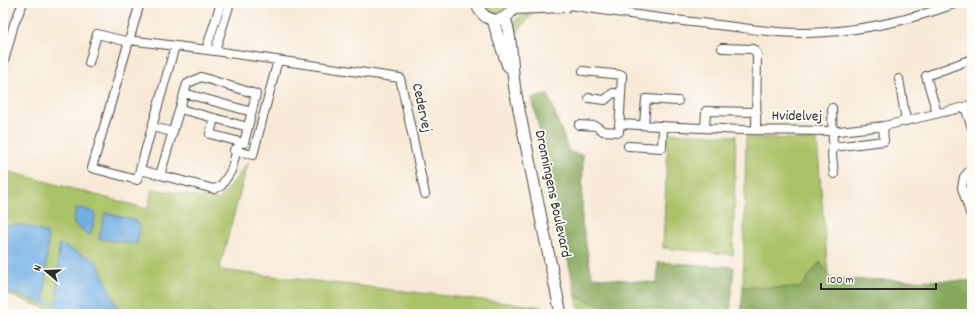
<svg xmlns="http://www.w3.org/2000/svg" width="975" height="317" viewBox="0 0 975 317" font-family="Dekko,sans-serif">
	<style>
		.green { fill: #aac267; stroke: #6a7649 }
		.forest { fill: #87a85c; stroke: #596a44 }
		.water { fill: #70aee3; stroke: #4e6c87 }
		.lines { fill: none; stroke-linecap: round; stroke-linejoin: round }
		.stream { stroke: #70aee3; stroke-width: 2.5 }
		.minor-casing { stroke: #4a4844; stroke-width: 10 }
		.major-casing { stroke: #4a4844; stroke-width: 13 }
		.minor { stroke: #fff; stroke-width: 8 }
		.major { stroke: #fff; stroke-width: 11 }
		.labels { text-anchor: middle; dominant-baseline: central; stroke-width: 3.5; stroke-linejoin: round; paint-order: stroke }
		.street-label { font-size: 15px; fill: #2b2b2b; stroke: #fdfcf7 }
	</style>
	<rect width="100%" height="100%" fill="#fdfcf7"/>
	<filter id="ink" filterUnits="userSpaceOnUse"><feTurbulence type="fractalNoise" baseFrequency=".025" numOctaves="2"/><feDisplacementMap in="SourceGraphic" scale="8" xChannelSelector="R" yChannelSelector="G"/><feConvolveMatrix kernelMatrix="1 2 1 2 8 2 1 2 1" color-interpolation-filters="sRGB"/></filter>
	<filter id="wash" filterUnits="userSpaceOnUse"><feTurbulence type="fractalNoise" baseFrequency=".012" numOctaves="4" result="noise"/><feDisplacementMap in="SourceGraphic" scale="16" xChannelSelector="R" yChannelSelector="G"/><feGaussianBlur stdDeviation="0.9" result="paint"/><feColorMatrix in="noise" values="0 0 0 0 0 0 0 0 0 0 0 0 0 0 0 0 0 1.4 0 .05"/><feComposite in="paint" operator="in"/></filter>
	<g filter="url(#wash)">
		<rect width="100%" height="100%" fill="#f7e9d5"/>
		<!-- green -->
		<path class="green" d="M483 3H509C504 18 488 18 483 3Z
			M532 13V14L515 35H511C511 32 511 28 512 25 515 17 526 15 532 13Z
			M668 133 736 136 733 255 663 248Z
			M746 137 817 140 828 274 820 262 800 288 743 287Z
			M248 163 219 270 552 308 553 314H64V311L57 312 3 293V170L148 209 152 189 219 200Z
			M576 297 628 314H580Z"/>
		<!-- forest -->
		<path class="forest" d="M548 94 569 152 583 155 582 222 592 277 657 283 658 262 734 267 730 314H628L576 297 532 98Z
			M820 262 831 279 972 281V314H741L743 287 800 288Z"/>
		<!-- water -->
		<path class="water" d="M82 208 95 213V218L90 236 73 223 76 209Z
			M105 213 135 220 140 227 137 244 99 239Z
			M10 225H23L47 233 48 239 44 304 3 290V227Z
			M59 244 94 260 97 262 120 314H59L57 303Z"/>
		<g class="lines">
			<!-- stream -->
			<path class="stream" d="M42 302 59 305"/>
		</g>
	</g>
	<g filter="url(#ink)">
		<g class="lines">
			<defs>
				<path id="minor" d="M140 3 92 168 137 180 175 46
					M556 3C613 12 670 20 727 26 753 29 780 34 806 33 859 32 908 21 957 3
					M513 10 566 8
					M129 40 215 51 400 78 425 194
					M722 48 753 49 757 54 756 130
					M206 50 221 3
					M215 51 230 3
					M89 63 97 34 129 42
					M3 65 14 24 23 3
					M899 79 906 121
					M184 93 252 112
					M589 98 605 100 613 93 621 94
					M965 107 972 128
					M832 108 833 147 884 141 883 126
					M180 109 248 127
					M937 113 926 76 972 59
					M214 118 210 134 244 143 256 94 201 77 187 84 160 175 214 189 221 186 231 171 239 142
					M619 124 742 130 839 131 884 126 965 107 972 104
					M579 125 596 126 603 131 619 132 622 75 583 71
					M644 125 646 99 678 101
					M152 127 173 132
					M705 128 706 111 757 112
					M628 146 662 148 663 126
					M833 147 832 155 834 174
					M234 150 253 155 278 60
					M972 168 964 177 962 188 972 219
					M140 170 160 175"/>
				<path id="major" d="M477 3C480 18 497 26 509 14 513 11 513 7 515 3
					M505 18C513 41 511 66 515 90 530 165 545 239 561 314
					M493 20 499 40 508 66"/>
			</defs>
			<!-- minor casing -->
			<use href="#minor" class="minor-casing"/>
			<!-- major casing -->
			<use href="#major" class="major-casing"/>
			<!-- minor -->
			<use href="#minor" class="minor"/>
			<!-- major -->
			<use href="#major" class="major"/>
		</g>
	</g>
	<g class="labels">
		<!-- street labels -->
		<g class="street-label">
			<text transform="translate(421 108) rotate(78)">Cedervej</text>
			<text transform="translate(797 117) rotate(1)">Hvidelvej</text>
			<text transform="translate(552 194) rotate(78)">Dronningens Boulevard</text>
		</g>
	</g>
	<!-- margin -->
	<rect width="975" height="317" fill="none" stroke="#fdfcf7" stroke-width="16"/>
	<!-- north arrow -->
	<g transform="translate(46 271) rotate(289)" stroke="#fdfcf7" stroke-width="3" paint-order="stroke">
	<path d="M0-3L7 15L0 10L-7 15Z" fill="#2b2b2b"/>
	<text y="-6" font-size="11" font-weight="bold" text-anchor="middle" fill="#2b2b2b">N</text>
	</g>
	<!-- scale -->
	<path d="M821 283v6h115v-6" fill="none" stroke="#2b2b2b" stroke-width="2"/>
	<text x="827" y="283" font-size="12" fill="#2b2b2b" stroke="#fdfcf7" stroke-width="3" paint-order="stroke">100 m</text>
</svg>
